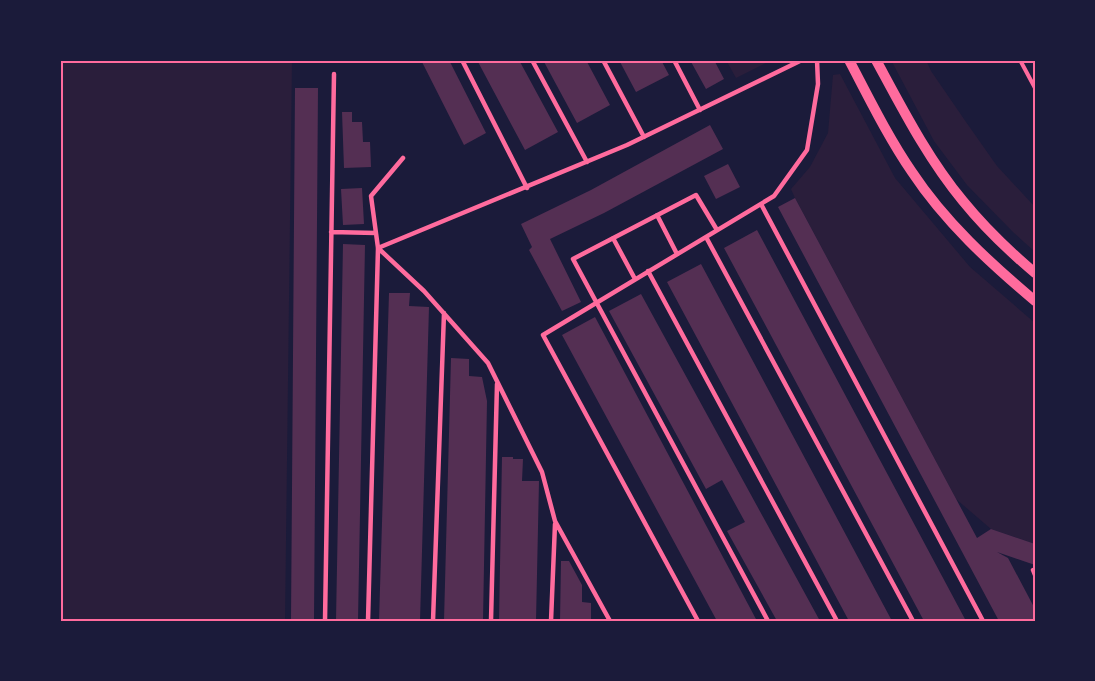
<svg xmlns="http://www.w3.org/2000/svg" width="1095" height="681" viewBox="0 0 1095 681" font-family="'PT Sans',sans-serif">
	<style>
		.green { fill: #2a1e3b }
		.building { fill: #542f53 }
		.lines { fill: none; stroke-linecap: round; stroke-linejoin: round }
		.path { stroke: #ff6b9d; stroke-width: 4 }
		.service { stroke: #ff6b9d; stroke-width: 4.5 }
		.tertiary { stroke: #ff6b9d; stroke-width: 10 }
		.neatline { fill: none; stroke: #ff6b9d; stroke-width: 2 }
	</style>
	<rect width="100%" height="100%" fill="#1b1b3a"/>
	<!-- green -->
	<path class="green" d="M60 60H292L285 621H60Z
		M726 60H772L736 78Z
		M891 60H926L931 71 966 122 997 166 1035 207V252L1013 232 967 185 934 141Z
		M840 74 895 178 970 267 1035 323V544L991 529 956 499 795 198 791 189 810 167 828 133 833 75Z"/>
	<!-- building -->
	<path class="building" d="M421 60H449L486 133 464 145Z
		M477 60H519L558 132 525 150Z
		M543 60H586L610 105 577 123Z
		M619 60H661L669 75 636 92Z
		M690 60H714L724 79 706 89Z
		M295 88H318L314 621H291Z
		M342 112H352V122H362L363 142H370L371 167 344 168Z
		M710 125 723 149 604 213 550 239 581 302 562 311 529 250 532 247 521 224 591 190Z
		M728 164 740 187 716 199 704 176Z
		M362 188 364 224 343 225 341 189Z
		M795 198 977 538 991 529 1035 544V565L997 552 1008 558 1035 609V618L1029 621H999L778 207Z
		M757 230 966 621H924L724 248Z
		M343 244 365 245 358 621H336Z
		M701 264 892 621H849L667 282Z
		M389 293H410L409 306 429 307 420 621H379Z
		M641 294 820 621H777L727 531 745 522 722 480 706 489 609 311Z
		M595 317 757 621H717L562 335Z
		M451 358 469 359V376L482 377 487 401 483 621H444Z
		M502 457H513V459H523L522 481H539L536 621H499Z
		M561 561H569L582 585V602L591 603V621H560Z"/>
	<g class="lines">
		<!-- path -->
		<path class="path" d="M1020 60 1035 88"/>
		<!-- service -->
		<path class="service" d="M462 60 527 188
			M532 60 587 162
			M603 60 644 137
			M674 60 700 110
			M761 204 983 621
			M657 215 677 254
			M717 230 696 195 573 259 768 621
			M331 232 376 233
			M706 237 913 621
			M613 238 635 279
			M378 248 627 145 802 60
			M378 248 424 291 488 363 542 472 555 521 610 621
			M648 271 837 621
			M1033 570 1035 575
			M325 621 334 74
			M368 621 378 248 371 196 403 158
			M433 621 444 313
			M491 621 497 384
			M551 621 555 524
			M698 621 543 335 774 196 807 150 818 84 817 60"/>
		<!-- tertiary -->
		<path class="tertiary" d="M849 60C869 98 888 137 912 172 945 222 990 263 1035 301
			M876 60C902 108 928 159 963 201 984 227 1009 251 1035 273"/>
	</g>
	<!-- border -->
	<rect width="1095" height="681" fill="none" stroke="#1b1b3a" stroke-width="123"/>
	<rect x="62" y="62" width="972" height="558" class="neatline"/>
</svg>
